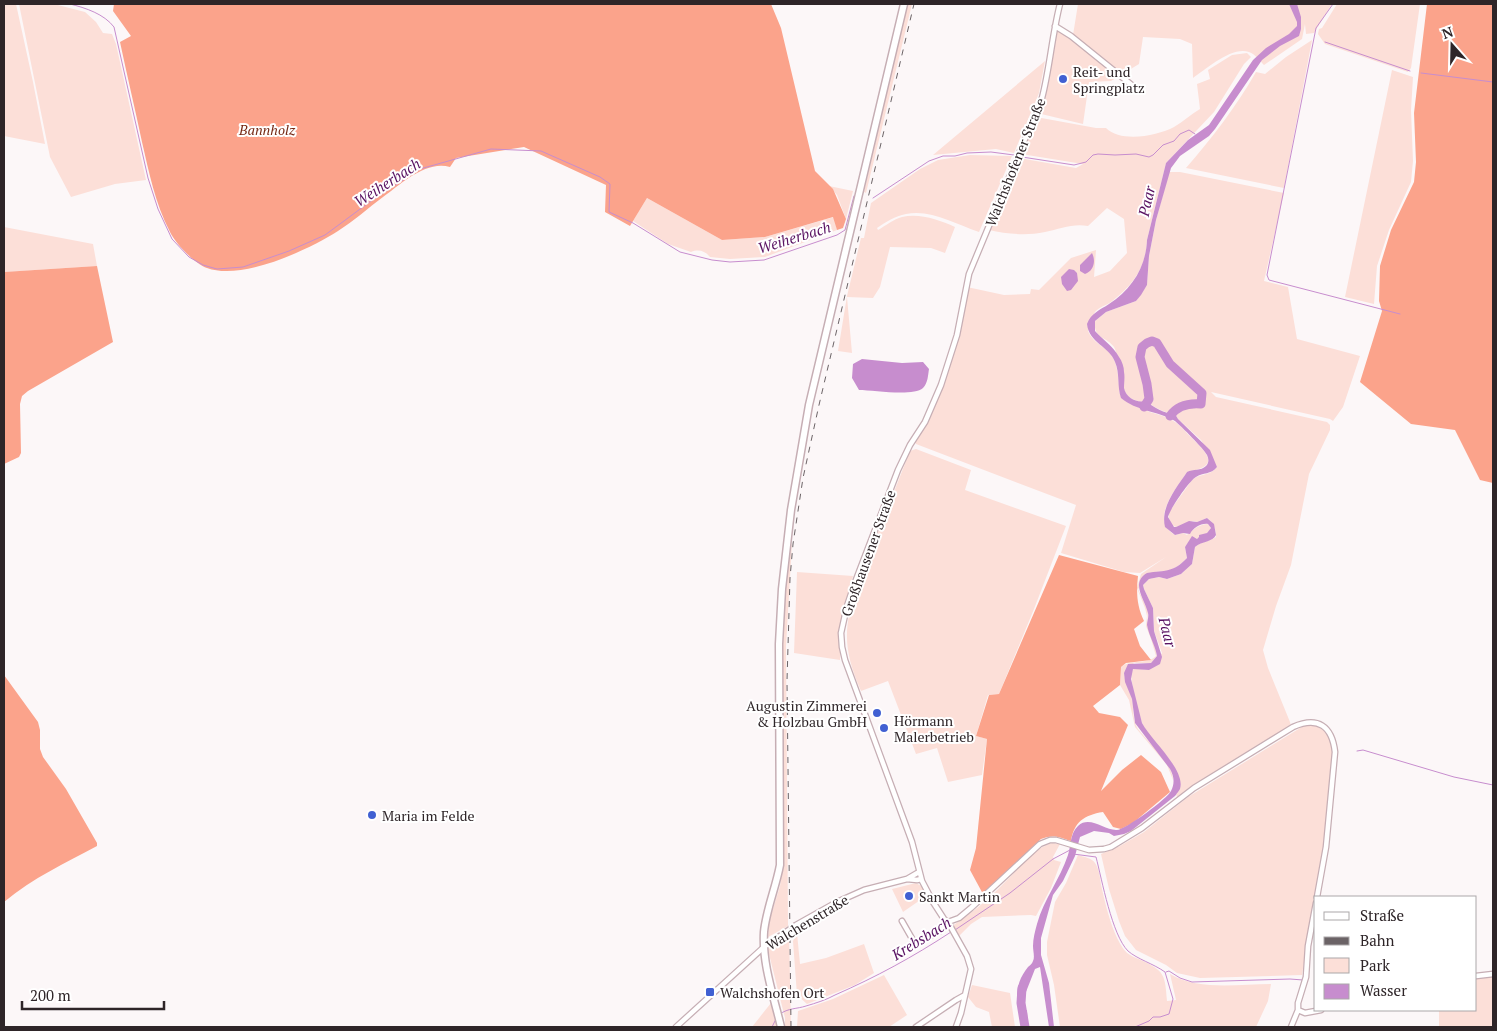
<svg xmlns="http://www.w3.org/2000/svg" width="1497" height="1031" viewBox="0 0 1497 1031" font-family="'PT Serif',serif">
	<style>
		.green { fill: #fcdfd8 }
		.forest { fill: #fba38b }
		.water { fill: #c78dce }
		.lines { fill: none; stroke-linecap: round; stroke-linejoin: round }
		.stream { stroke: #c78dce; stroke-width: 1 }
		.river { stroke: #c78dce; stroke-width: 9 }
		.street-casing { stroke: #c6aeb4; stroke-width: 7 }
		.secondary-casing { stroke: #c6aeb4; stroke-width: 9 }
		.street { stroke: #fff; stroke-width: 4.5 }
		.secondary { stroke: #fff; stroke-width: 6 }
		.rail { stroke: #6b6366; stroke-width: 1; stroke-dasharray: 6 6; stroke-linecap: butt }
		.poi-dot { fill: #4160d2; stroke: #fff; stroke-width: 2 }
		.labels { text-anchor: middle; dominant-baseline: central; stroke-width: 4; stroke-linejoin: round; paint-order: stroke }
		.poi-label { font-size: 14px; fill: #2e2528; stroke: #fff; text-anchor: start }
		.park-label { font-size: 14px; font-style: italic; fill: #762914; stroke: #fff }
		.street-label { font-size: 14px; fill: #2e2528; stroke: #fff }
		.water-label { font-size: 15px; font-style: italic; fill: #591262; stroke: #fff }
	</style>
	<rect width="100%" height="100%" fill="#fcf7f8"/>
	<!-- green -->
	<path class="green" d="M4 4H16L33 82 45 144 4 136Z
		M19 4H54L85 12 96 22 103 33 112 34 116 44 146 180 115 184 71 197 50 157Z
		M907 4H912L866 193 864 192Z
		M1078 4H1332L1314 33 1306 34 1305 24 1302 39 1264 65C1260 61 1255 54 1249 52 1232 46 1206 69 1193 78L1192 44 1180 39 1143 37 1139 64 1111 81 1089 82 1083 124 1037 113 1055 30H1061L1073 35Z
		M1337 4H1420L1411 68 1408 72 1325 44 1318 34 1319 29 1322 28Z
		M1312 40 1284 188 1186 168C1212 138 1236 107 1256 72L1265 74 1286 57Z
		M1247 53 1251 57 1244 64 1214 112 1166 163 1147 240C1146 268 1133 285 1111 302 1107 305 1099 307 1095 312 1092 317 1090 325 1088 331 1092 340 1099 344 1107 350 1119 361 1118 379 1120 395 1127 400 1134 406 1142 409 1153 414 1166 415 1175 422 1182 426 1186 433 1192 438 1210 456 1219 466 1187 472 1176 489 1149 520 1175 535L1183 533 1187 535C1193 529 1200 524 1208 524L1211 528C1209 533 1201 537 1196 539L1192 537 1185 547 1187 558C1177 569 1168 572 1154 572L1138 589 1148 611 1147 625 1154 643 1157 656 1151 663H1134L1124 673C1125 683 1130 690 1132 699 1134 709 1132 720 1138 729 1148 742 1173 764 1173 780L1167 765 1135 727 1129 700 1120 685 1121 667C1131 659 1147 665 1156 656L1151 639 1146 626 1147 616 1145 608 1137 588 1141 574 1166 557 1140 573 1124 572 1061 553 1076 505 916 444 915 442C948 391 957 346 967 287L1004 295 1030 294 1031 289 1039 290 1071 258 1096 250 1094 277 1110 271 1127 253 1124 219 1107 208 1088 226C1073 223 1060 229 1045 232 1026 236 1007 234 989 230L1019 158 1076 168 1083 164 1021 154 1036 117 1096 128H1106C1121 143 1157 136 1174 127 1183 122 1191 114 1200 109L1197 84 1210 79 1208 70 1232 55Z
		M1045 61 1039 93 1014 153 996 149 933 155Z
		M1392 70 1413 77 1411 110 1413 161 1411 182 1389 230 1377 266 1374 304 1345 297Z
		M970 155 1012 156 979 232C955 224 931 209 906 214 895 216 886 222 877 228L878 230C885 226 894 219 902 217 920 213 939 220 955 227L945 253 931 248 890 247 880 287 873 298 847 297 852 353 838 351 847 296 861 238H864L871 203 920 169 938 160Z
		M1169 172H1180L1284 193 1264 281 1288 287 1297 339 1360 356 1343 407 1333 421 1330 419 1211 392 1216 397 1327 422 1330 425V430L1309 474 1291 565 1276 606 1263 650 1268 668 1290 722 1291 727 1177 797 1176 794C1190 773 1155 746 1145 729 1139 719 1131 684 1131 672L1134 668 1149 670 1162 653 1154 631 1153 608 1144 589 1143 585 1149 579 1159 577 1167 579 1181 574 1192 564 1195 547C1202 541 1209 542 1216 537 1216 530 1214 522 1207 518L1197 522 1193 521 1176 527C1170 525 1168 518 1169 512L1192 480C1200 473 1211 476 1217 467L1201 440 1178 419 1175 414C1166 413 1157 409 1150 404 1143 401 1134 402 1128 396 1120 388 1120 358 1114 347 1106 336 1093 339 1095 321L1106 312 1136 301 1147 285 1149 256 1156 220Z
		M829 186 853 191 846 219 837 195Z
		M647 198 722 240 765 237 834 217 837 230 765 257 730 259 710 257C705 251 699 249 691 252L668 244 633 221Z
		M4 227 93 244 97 266 4 272Z
		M916 449 971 470 965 490 1066 526 1034 609 999 694 988 695 976 736 987 739 982 775 948 782 937 748 916 754 888 681 861 691C843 649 843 629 857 586L910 451Z
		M792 544 786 646 788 926 768 937 769 922 780 886 783 864 782 644 784 590 789 551Z
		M797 572 853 576 841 620 840 660 794 653Z
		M1305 725 1317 726 1326 732 1332 745 1333 763 1323 847 1302 975 1200 978 1177 973 1166 965 1136 950 1125 936 1119 921 1109 889 1101 854 1120 846 1144 832 1188 797Z
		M1052 843 1060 844 1053 857 1054 860 1061 862 1051 888 1036 916 1031 915 982 917 971 924 959 936 952 926C971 914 989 899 1004 883 1019 869 1032 849 1052 843Z
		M1078 855C1084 857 1092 858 1095 863 1100 870 1100 881 1102 889 1106 907 1114 940 1127 953 1131 956 1136 958 1141 960 1165 971 1165 975 1167 1001L1176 1000 1170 974C1199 991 1238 984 1271 984L1268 1001 1256 1027H1060L1054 985 1047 955V942L1055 902 1066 883Z
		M916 883 923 887 926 896 903 912 892 889Z
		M797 933 800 964 826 958 864 944 874 973 855 985 807 1004 797 995 793 941Z
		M789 934 791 1027H785V1018L768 950 772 945Z
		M884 975 907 1015 889 1027H797L798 1011 833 999Z
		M1493 977V1027H1439V1010H1476V979Z
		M972 985 1010 993 1015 1027H992L989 1012 976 1007 968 997Z
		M771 1003 777 1027H752Z"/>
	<!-- forest -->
	<path class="forest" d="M114 4H771L781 28 815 171 833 189 846 219 843 228 837 230 833 217 765 237 722 240 647 198 630 226 605 212 606 185 524 147 456 158 450 167C426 160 401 184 383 197 368 208 354 221 338 231 308 250 242 281 207 268 195 264 175 243 170 232 155 203 149 172 142 142 135 109 127 75 120 42L131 36 113 11Z
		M1427 4H1493V483L1480 480 1455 430 1411 424 1360 382 1382 311 1379 301 1380 266 1391 230 1414 182 1416 162 1414 113Z
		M97 266 113 342 28 391 22 396 20 404 21 453 19 457 4 464V272Z
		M1059 555 1138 576C1136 593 1137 606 1144 621L1134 629 1140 646 1151 660 1126 663 1121 667 1120 685 1093 706 1099 713 1120 717 1128 725 1101 791 1122 770 1141 755 1161 772 1170 792 1133 823 1121 829 1113 827 1103 812C1084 815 1074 822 1071 841 1059 837 1053 834 1041 839L983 894 970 870 976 848 987 739 976 736 989 695 999 694Z
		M4 675 38 722 40 730V749L43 757 66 789 97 843V846C64 864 34 877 4 902Z"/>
	<!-- water -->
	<path class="water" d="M1289 4H1297L1301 17V29L1299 36 1280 46 1262 60 1215 129 1209 136 1180 156 1171 168 1156 220 1149 256 1147 285 1141 295 1136 301 1106 312 1095 321V331C1103 340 1113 346 1119 357 1122 361 1124 367 1124 372 1125 377 1124 383 1124 388 1126 398 1137 403 1145 401 1154 407 1164 414 1175 414L1178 419 1210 450 1217 467C1211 475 1203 472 1196 477 1189 481 1170 509 1168 517L1174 527H1176L1189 521 1197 522 1207 518 1214 524 1216 535C1213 542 1202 541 1195 547L1192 564 1181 574 1167 579 1159 577 1149 579 1143 585 1144 589 1153 608 1154 631 1162 657 1160 664 1149 670 1133 669 1131 679 1142 723C1151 740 1186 770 1180 789 1180 789 1176 795 1175 796L1131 831 1124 834 1114 836 1109 833 1094 831 1080 837 1075 856 1063 881 1053 895 1041 938V955L1049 983 1054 1027H1049L1040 967 1035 969 1024 997 1017 998C1017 986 1020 977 1028 967 1030 965 1032 964 1033 961 1035 957 1033 951 1033 946 1033 939 1035 931 1037 924 1044 899 1060 879 1068 855 1071 846 1070 833 1078 826 1090 815 1105 831 1117 830 1125 830 1168 798 1171 791 1175 783 1174 776 1170 769L1135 723 1132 699 1125 682 1124 673 1128 664 1151 663 1157 656C1155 645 1149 636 1147 625 1147 621 1149 617 1148 613 1145 600 1130 583 1147 573 1165 570 1173 573 1187 558L1185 547 1192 536 1197 539 1199 537V535L1207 533 1211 528 1208 524C1201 523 1193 528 1190 534L1183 533 1175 535 1165 527C1160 507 1177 487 1187 472 1193 469 1201 471 1206 466 1209 463 1209 459 1207 455 1204 449 1181 426 1175 421 1158 411 1136 411 1121 398 1117 387 1120 373 1115 362 1109 346 1089 343 1087 324 1091 313 1100 310 1109 304 1132 289 1146 267 1147 240L1166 163 1188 140 1209 125 1253 60 1266 48 1289 34 1297 26V22Z
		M1092 253C1096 261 1094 271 1085 274L1080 271V265Z
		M1069 269 1074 270 1077 273 1078 281 1071 290 1067 291 1062 284 1061 277Z
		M862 359 902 363 923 362 929 369C928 375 928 383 923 388 913 397 873 390 859 390L852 378 853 364Z
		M1027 1010 1028 1027H1022L1020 1012Z"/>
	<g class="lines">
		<!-- stream -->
		<path class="stream" d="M70 4C86 8 104 14 114 27L148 178 158 209 172 239 189 257 203 265 217 269 243 267 289 251 325 235 371 201 420 169 491 149 541 151 600 177 610 184 609 212 633 223 680 252 712 260 730 262 764 260 837 235 845 230 854 196
			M1333 4 1316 28 1267 275 1269 280 1400 314
			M1325 42 1410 71
			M1421 73 1493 82
			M1022 157 1074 165 1086 162 1093 155 1098 154 1115 155 1136 154 1149 157 1153 155 1163 145 1174 141 1180 134 1189 130 1195 134
			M873 198 929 161 943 156H955L967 153 991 152 1014 155
			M1357 751 1363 750 1454 777 1493 785
			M1073 854 1096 857C1102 880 1112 935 1128 951 1137 959 1154 964 1165 972L1173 999 1169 1014 1160 1017H1153L1149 1021 1135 1027
			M955 930 1010 893 1053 859 1070 850
			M1166 972 1169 971 1180 978 1192 982 1290 979 1303 980
			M780 1014C788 1008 797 1009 806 1006 816 1003 826 1000 835 995 876 977 913 957 951 932
			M772 1027 776 1019"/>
		<!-- river -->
		<path class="river" d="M1144 407 1149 399 1147 384 1140 357 1142 347 1147 343 1152 341 1157 343 1170 364 1202 393 1201 404C1189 403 1177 406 1170 416
			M1022 988 1021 1003 1025 1027"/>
		<defs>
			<path id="street" d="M1055 26 1071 36 1133 86
				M907 879 917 880 921 879
				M902 921 914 942 916 943 940 931 948 925
				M948 922 959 918 971 908 1040 844 1050 840H1056L1089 850 1104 849 1111 847 1142 828 1194 788 1293 727C1318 716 1332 726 1335 752L1326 847 1317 897
				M1476 976 1493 974
				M1298 1010 1305 1013 1321 1010
				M676 1027 764 947 796 925 837 902 864 890 907 879 919 872
				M916 1027 956 1000 965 995
				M956 1027 961 1013 971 969 967 956 948 922 944 919 933 902 922 881 912 842 845 660 842 647 841 633 847 606 854 585 898 470 910 445 925 422 941 385 957 335 969 274 1042 98C1050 67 1052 35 1060 4
				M1291 1027 1298 1010V1003L1306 977 1308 946 1316 903"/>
			<path id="secondary" d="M781 1027C774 997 762 964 764 932 766 910 776 887 780 865L779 644 782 589 791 510 809 405 904 4"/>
		</defs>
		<!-- street casing -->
		<use href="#street" class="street-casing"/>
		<!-- secondary casing -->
		<use href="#secondary" class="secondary-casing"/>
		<!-- street -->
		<use href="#street" class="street"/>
		<!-- secondary -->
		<use href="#secondary" class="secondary"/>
		<!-- rail -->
		<path class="rail" d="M791 1027 787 681 790 578 793 544 803 478 819 405 914 4"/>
	</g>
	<!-- markers -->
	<g class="poi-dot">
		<circle cx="1063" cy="79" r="5"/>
		<circle cx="877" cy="713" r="5"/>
		<circle cx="884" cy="728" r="5"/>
		<circle cx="372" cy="815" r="5"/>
		<circle cx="909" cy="896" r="5"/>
		<rect x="705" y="987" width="10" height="10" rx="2.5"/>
	</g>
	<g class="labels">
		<!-- poi labels -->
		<g class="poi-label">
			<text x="1073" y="71">Reit- und<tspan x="1073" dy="16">Springplatz</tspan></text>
			<text x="867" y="705" text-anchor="end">Augustin Zimmerei<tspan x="867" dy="16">&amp; Holzbau GmbH</tspan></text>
			<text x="894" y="720">Hörmann<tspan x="894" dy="16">Malerbetrieb</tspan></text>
			<text x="382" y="815">Maria im Felde</text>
			<text x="919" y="896">Sankt Martin</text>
			<text x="720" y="992">Walchshofen Ort</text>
		</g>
		<!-- park labels -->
		<g class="park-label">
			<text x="267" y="129">Bannholz</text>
		</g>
		<!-- street labels -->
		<g class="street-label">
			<text transform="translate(1015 162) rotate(-68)">Walchshofener Straße</text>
			<text transform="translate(868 553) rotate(-70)">Großhausener Straße</text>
			<text transform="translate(807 922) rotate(-31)">Walchenstraße</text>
		</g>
		<!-- water labels -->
		<g class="water-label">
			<text transform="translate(387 182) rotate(-33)">Weiherbach</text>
			<text transform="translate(1146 201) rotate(-77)">Paar</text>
			<text transform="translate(794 237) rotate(-17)">Weiherbach</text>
			<text transform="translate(1168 632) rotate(76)">Paar</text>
			<text transform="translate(921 938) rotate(-32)">Krebsbach</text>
		</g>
	</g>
	<!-- border -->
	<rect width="1497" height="1031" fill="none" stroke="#2e2528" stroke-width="10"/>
	<!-- legend -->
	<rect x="1314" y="896" width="162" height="115" fill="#ffffff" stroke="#aba8a9"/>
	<rect x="1324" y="912" width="25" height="8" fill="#ffffff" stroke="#aba8a9"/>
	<text x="1360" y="921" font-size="15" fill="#2e2528">Straße</text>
	<rect x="1324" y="937" width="25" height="8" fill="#6b6366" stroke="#aba8a9"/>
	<text x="1360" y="946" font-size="15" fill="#2e2528">Bahn</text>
	<rect x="1324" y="958" width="25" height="15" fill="#fcdfd8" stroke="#aba8a9"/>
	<text x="1360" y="971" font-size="15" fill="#2e2528">Park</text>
	<rect x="1324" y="984" width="25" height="15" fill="#c78dce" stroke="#aba8a9"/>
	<text x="1360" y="996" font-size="15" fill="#2e2528">Wasser</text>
	<!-- north arrow -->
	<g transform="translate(1452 45) rotate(340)" stroke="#ffffff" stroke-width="4" paint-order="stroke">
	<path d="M0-4L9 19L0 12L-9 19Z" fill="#2e2528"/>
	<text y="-8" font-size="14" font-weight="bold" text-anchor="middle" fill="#2e2528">N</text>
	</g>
	<!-- scale -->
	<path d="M22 1001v8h142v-8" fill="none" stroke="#2e2528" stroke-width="2.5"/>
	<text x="30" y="1001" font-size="15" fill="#2e2528" stroke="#ffffff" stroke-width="4" paint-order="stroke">200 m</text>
</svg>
